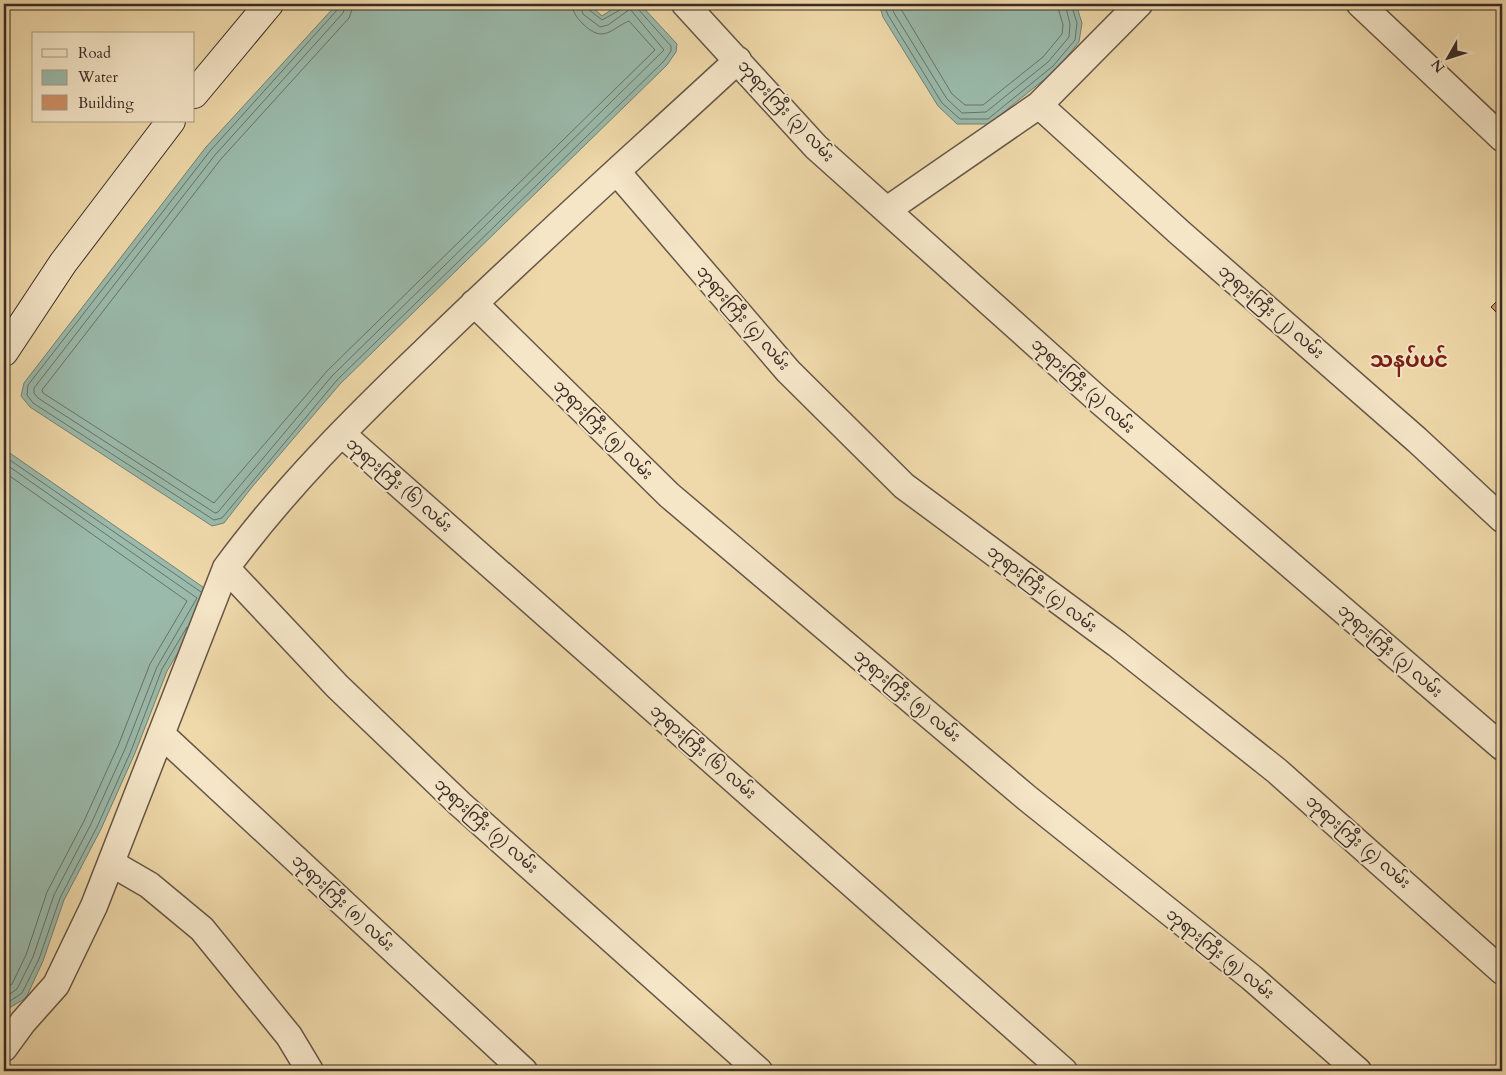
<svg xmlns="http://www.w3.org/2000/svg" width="1506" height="1075" viewBox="0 0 1506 1075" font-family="Cardo,'Noto Sans Myanmar',serif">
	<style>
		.water { fill: #9abaab; stroke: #738176 }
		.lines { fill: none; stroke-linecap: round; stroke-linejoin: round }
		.shore { stroke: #697268; stroke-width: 1 }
		.building { fill: #ce9066; stroke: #382b26; filter: url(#shadow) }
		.street-casing { stroke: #665647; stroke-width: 29 }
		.secondary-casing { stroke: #382b26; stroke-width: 30 }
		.street { stroke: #f5e6c8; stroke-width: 26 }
		.secondary { stroke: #f5e6c8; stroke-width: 28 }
		.labels { text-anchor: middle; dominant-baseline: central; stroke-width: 4; stroke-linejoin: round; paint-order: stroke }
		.street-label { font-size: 16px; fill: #382b26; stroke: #f5e6c8 }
		.district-label { font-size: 21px; font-weight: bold; fill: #7a1f14; stroke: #f5e6c8 }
	</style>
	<defs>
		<filter id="shadow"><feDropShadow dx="4.5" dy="4.5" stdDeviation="0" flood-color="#0004"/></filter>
	</defs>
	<rect width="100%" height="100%" fill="#efd9aa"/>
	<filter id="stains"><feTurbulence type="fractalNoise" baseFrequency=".004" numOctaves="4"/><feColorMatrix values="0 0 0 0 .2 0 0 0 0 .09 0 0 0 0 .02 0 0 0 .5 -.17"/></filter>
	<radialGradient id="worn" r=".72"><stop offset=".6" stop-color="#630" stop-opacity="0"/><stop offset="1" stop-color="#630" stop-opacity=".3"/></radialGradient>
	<!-- water -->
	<path class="water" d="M337 4H589L602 16 620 4H640L677 44 676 52 667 65 340 384 252 487 224 523 212 526 30 407 21 396 24 383 206 147Z
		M879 4H1076L1082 23 1079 42 1056 70 989 124H957L938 106 883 17Z
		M4 449 213 594 167 671 135 753 101 829 64 900 43 961 26 998 4 1011Z"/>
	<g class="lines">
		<!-- shore -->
		<path class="shore" d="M340 4 338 9 210 151 28 385 27 395 33 403 214 520 222 518 337 380 664 61 671 51V46L638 9 636 4
			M346 4 343 13 215 155 34 388V393L38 398 215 513 218 512 332 376 664 50 630 9 608 25 600 27 583 14 580 4
			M354 4 349 18 221 159 42 390 43 393 214 503 327 371 655 50 629 21C610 29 604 44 583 24 577 18 573 13 572 4
			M586 4 588 9 602 20 620 10 622 4
			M884 4 888 15 942 103 960 119H988L1053 66 1075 40 1077 23 1071 4
			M891 4 894 13 947 99 962 113 986 112 1048 62 1069 37 1070 24 1065 4
			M898 4 952 94 965 105H983L1043 57 1062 34 1063 25 1057 4
			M4 456 201 592
			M4 463 197 598 157 667 125 749 91 824 54 895 33 957 17 989 4 998
			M4 472 187 601 150 664 118 746 84 821 47 892 26 955 12 984 4 989
			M4 1005 22 993 39 959 60 898 97 827 131 751 162 669 187 627"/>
	</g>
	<!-- building -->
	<path class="building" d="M1502 296V318L1491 307Z"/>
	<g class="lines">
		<defs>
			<path id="street" d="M685 4 816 147 1102 403 1502 747
				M1360 4 1502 138
				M1039 105 1179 232 1417 440 1502 519
				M617 172 788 371 904 486 1117 644 1277 771 1502 971
				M887 210 1039 105 1139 4
				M474 303 669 495 1027 798 1252 978 1358 1071
				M342 434 1064 1071
				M226 568 337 686 460 804 759 1071
				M161 734 524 1071
				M111 863 149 885 202 929 289 1036 310 1071
				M4 1048 23 1022 56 985 94 906 226 568C284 489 354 419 425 351 527 251 633 157 738 60"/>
			<path id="secondary" d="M194 94 269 4
				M4 352 63 263 171 121"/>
		</defs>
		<!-- street casing -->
		<use href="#street" class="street-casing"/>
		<!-- secondary casing -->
		<use href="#secondary" class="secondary-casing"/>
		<!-- street -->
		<use href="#street" class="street"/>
		<!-- secondary -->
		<use href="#secondary" class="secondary"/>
	</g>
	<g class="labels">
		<!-- street labels -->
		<g class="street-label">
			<text transform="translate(786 111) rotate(47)">ဘုရားကြီး (၃) လမ်း</text>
			<text transform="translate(1271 312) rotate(41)">ဘုရားကြီး (၂) လမ်း</text>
			<text transform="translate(743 318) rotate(49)">ဘုရားကြီး (၄) လမ်း</text>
			<text transform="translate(1083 386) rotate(42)">ဘုရားကြီး (၃) လမ်း</text>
			<text transform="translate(603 430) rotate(45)">ဘုရားကြီး (၅) လမ်း</text>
			<text transform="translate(399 485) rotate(41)">ဘုရားကြီး (၆) လမ်း</text>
			<text transform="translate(1042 589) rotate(37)">ဘုရားကြီး (၄) လမ်း</text>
			<text transform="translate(1390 651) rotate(41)">ဘုရားကြီး (၃) လမ်း</text>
			<text transform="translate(907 696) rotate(40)">ဘုရားကြီး (၅) လမ်း</text>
			<text transform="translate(703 752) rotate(41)">ဘုရားကြီး (၆) လမ်း</text>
			<text transform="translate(486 826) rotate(42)">ဘုရားကြီး (၇) လမ်း</text>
			<text transform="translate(1358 842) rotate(41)">ဘုရားကြီး (၄) လမ်း</text>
			<text transform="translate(343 903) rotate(43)">ဘုရားကြီး (၈) လမ်း</text>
			<text transform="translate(1220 954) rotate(39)">ဘုရားကြီး (၅) လမ်း</text>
		</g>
		<!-- district labels -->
		<g class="district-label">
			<text x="1409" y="360">သနပ်ပင်</text>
		</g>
	</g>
	<!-- margin -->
	<rect width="1506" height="1075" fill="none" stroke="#efd9aa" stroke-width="20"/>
	<rect x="5" y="5" width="1496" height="1065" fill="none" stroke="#382b26" stroke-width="2.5"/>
	<rect x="10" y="10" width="1486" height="1055" fill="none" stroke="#382b26"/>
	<!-- legend -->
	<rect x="32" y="32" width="162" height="90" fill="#f5e6c8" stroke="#a99b87"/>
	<rect x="42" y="49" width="25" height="8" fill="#f5e6c8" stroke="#a99b87"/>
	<text x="78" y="58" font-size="15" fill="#382b26">Road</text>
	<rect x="42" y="70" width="25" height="15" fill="#9abaab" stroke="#a99b87"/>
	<text x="78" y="82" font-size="15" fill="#382b26">Water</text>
	<rect x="42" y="95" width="25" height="15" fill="#ce9066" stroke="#a99b87"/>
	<text x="78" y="108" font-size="15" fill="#382b26">Building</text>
	<!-- north arrow -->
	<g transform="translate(1448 58) rotate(231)" stroke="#f5e6c8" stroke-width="4" paint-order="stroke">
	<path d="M0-4L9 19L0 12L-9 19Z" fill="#382b26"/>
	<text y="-8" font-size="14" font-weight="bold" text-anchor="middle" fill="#382b26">N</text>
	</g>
	<rect width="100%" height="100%" filter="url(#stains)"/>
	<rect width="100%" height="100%" fill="url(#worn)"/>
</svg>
